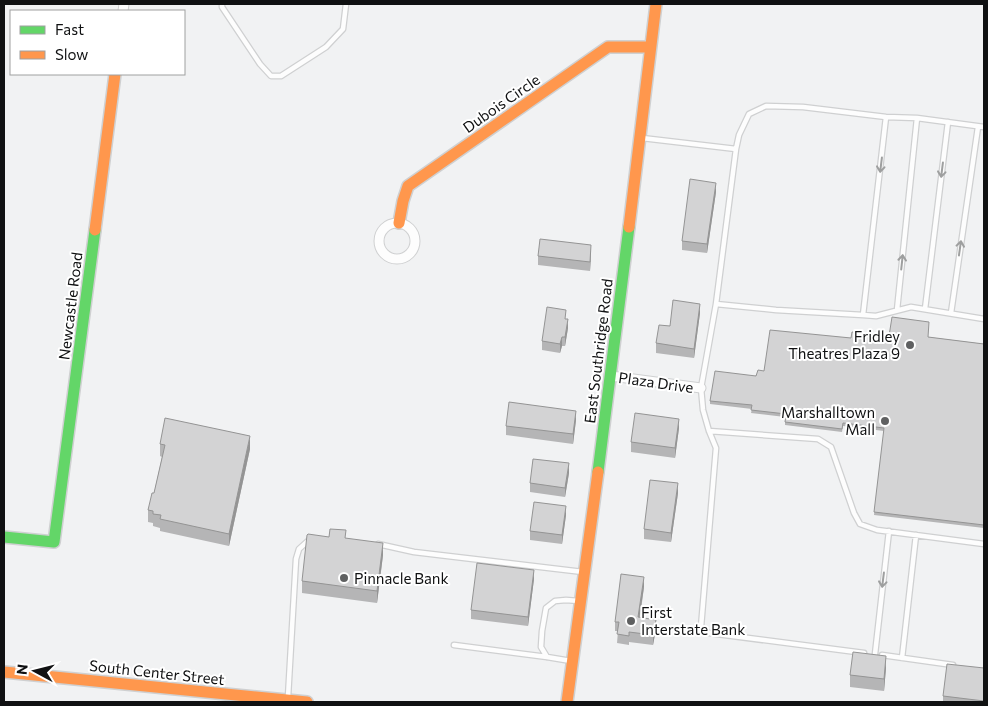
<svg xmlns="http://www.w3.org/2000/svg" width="988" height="706" viewBox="0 0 988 706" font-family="Commissioner,sans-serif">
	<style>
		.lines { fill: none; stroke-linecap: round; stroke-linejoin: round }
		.lane-casing { stroke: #cfd0d1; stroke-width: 7 }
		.street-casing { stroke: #cfd0d1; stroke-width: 11 }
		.fast-casing { stroke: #cfd0d1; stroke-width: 14 }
		.slow-casing { stroke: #cfd0d1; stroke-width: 14 }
		.lane { stroke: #fdfdfd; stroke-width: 4.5 }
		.street { stroke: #fdfdfd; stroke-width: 9 }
		.fast { stroke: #63d668; stroke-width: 11 }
		.slow { stroke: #ff974d; stroke-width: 11 }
		.wall { fill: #b5b5b6 }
		.shaded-wall { fill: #949494 }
		.building { fill: #d3d3d4; stroke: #949494 }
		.oneway { stroke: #9e9f9f }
		.poi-dot { fill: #5f6061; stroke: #fff; stroke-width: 2 }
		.labels { text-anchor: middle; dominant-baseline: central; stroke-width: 4; stroke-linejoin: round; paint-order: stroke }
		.street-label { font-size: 15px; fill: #101112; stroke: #fff }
		.poi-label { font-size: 15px; fill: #101112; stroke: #fff; text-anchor: end }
	</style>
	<rect width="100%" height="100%" fill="#f1f2f3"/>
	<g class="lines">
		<defs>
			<path id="lane" d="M222 4V7L260 64 271 76H281L326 47 343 29 346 4
				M642 138 736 149 716 304
				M736 149 739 135 749 114 766 106 803 107 886 117 917 118 984 127
				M925 309 948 122
				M897 310 917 118
				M951 313 978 127
				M863 315 886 117
				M709 431 818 439 831 447 854 513 860 524 877 530 984 544
				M378 544 414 552 583 572
				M454 645 547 657 571 661
				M864 653 709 633 701 627 716 448 709 431 703 410 701 388 716 304 776 310 863 315 876 316 911 307 984 319
				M875 654 889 531
				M882 655 953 665
				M547 657 541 647 542 631 546 608 555 601 566 600 579 601
				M902 658 916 535
				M288 697 296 559 299 549 309 540"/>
			<path id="street" d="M123 11 124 4
				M379 241a18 18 0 1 1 36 0a18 18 0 1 1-36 0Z
				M611 376 701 388"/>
			<path id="fast" d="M598 472 629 227
				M4 537 54 542 95 230"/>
			<path id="slow" d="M399 223 403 201 408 186 608 47H650
				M629 227 656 4
				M95 230 115 74
				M4 672 307 702
				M567 702 598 472"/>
		</defs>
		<!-- lane casing -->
		<use href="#lane" class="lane-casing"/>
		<!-- street casing -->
		<use href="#street" class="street-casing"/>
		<!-- fast casing -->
		<use href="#fast" class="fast-casing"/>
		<!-- slow casing -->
		<use href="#slow" class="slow-casing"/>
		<!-- lane -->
		<use href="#lane" class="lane"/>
		<!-- street -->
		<use href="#street" class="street"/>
		<!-- fast -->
		<use href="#fast" class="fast"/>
		<!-- slow -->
		<use href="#slow" class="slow"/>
	</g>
	<!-- wall -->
	<path class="wall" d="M716 192 707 253 682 250V241Z
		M591 254 590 271 538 265V256Z
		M700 313 694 358 656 353V343L670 326Z
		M566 319 568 328 565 346H562L560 353 542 350V341Z
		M889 336 928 337 984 344V528L874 515 884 431 843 426 842 432 785 425V417L751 413 752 409 710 404V401L764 371 851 338Z
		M576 420 573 444 506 435V426Z
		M679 428 675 458 631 452V442Z
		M160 444 250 449 229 546 160 531V528L153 526V523L148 522V510L154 493 162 457 160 456Z
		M569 473 565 497 530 492V483Z
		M678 493 671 542 644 539V529Z
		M566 515 562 544 530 540V531Z
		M329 537 346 539 383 555 377 603 302 593V581Z
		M534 579 528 626 471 619V610Z
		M644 587 640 618 656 629 653 645 629 642V645L617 643 618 631H615V622Z
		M886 668 884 691 850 687V675Z
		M984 668V702H943V696Z"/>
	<!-- shaded-wall -->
	<path class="shaded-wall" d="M716 183V192L707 253V244Z
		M591 245V254L590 271V262Z
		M700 304V313L694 358V349Z
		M568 319V328L565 346V337Z
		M562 337V346L560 353V344Z
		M576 411V420L573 444V434Z
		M679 419V428L675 458V448Z
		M250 436V449L229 546V534Z
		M569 463V473L565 497V488Z
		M678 483V493L671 542V533Z
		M566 506V515L562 544V535Z
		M383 543V555L377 603V591Z
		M534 570V579L528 626V617Z
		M644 577V587L638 627V617Z
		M656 620V629L653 645V635Z
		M886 656V668L884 691V679Z"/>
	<!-- building -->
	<path class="building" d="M690 179 716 183 707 244 682 241Z
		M540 239 591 245 590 262 538 256Z
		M673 300 700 304 694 349 656 343 659 325 670 326Z
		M547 307 566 310 565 319H568L565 337H562L560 344 542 341Z
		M892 317 929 322 928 337 984 344V525L874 512 884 428 843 423 842 429 785 422 786 414 751 410 752 405 710 401 715 371 756 376 758 370 764 371 770 330 851 338 852 332 889 336Z
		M509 402 576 411 573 434 506 426Z
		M635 413 679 419 675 448 631 442Z
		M165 418 250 436 229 534 160 519 161 515 153 514V511L148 510 152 493H154L165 445 160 444Z
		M533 459 569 463 565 488 530 483Z
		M650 480 678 483 671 533 644 529Z
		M534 502 566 506 562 535 530 531Z
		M330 529 346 530 345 538 383 543 377 591 302 581 307 535 308 534 329 537Z
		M477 563 534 570 528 617 471 610Z
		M621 574 644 577 638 617 656 620 653 635 629 632V636L617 634 619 622H615Z
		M853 652 886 656 884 679 850 675Z
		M947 664 984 668V701L943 696Z"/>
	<!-- one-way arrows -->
	<defs><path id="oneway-shaft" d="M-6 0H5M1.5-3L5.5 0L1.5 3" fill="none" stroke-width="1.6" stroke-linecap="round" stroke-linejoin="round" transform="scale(1.25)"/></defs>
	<g class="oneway">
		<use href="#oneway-shaft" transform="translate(881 165) rotate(97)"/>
		<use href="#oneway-shaft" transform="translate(942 170) rotate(97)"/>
		<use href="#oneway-shaft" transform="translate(960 248) rotate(-82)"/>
		<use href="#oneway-shaft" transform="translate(902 262) rotate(-84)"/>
		<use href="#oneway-shaft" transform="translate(883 580) rotate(97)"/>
	</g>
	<!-- markers -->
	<g class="poi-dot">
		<circle cx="910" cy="345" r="5"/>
		<circle cx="885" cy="421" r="5"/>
		<circle cx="344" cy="578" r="5"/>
		<circle cx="631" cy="621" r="5"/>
	</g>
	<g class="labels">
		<!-- street labels -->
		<g class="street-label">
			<text transform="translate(501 103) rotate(-35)">Dubois Circle</text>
			<text transform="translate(70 306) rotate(-83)">Newcastle Road</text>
			<text transform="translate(598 351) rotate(-83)">East Southridge Road</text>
			<text transform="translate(656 382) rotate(8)">Plaza Drive</text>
			<text transform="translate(157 672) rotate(6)">South Center Street</text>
		</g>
		<!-- poi labels -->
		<g class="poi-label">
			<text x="900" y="336">Fridley<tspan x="900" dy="17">Theatres Plaza 9</tspan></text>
			<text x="875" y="412">Marshalltown<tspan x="875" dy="17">Mall</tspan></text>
			<text x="354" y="578" text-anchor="start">Pinnacle Bank</text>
			<text x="641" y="612" text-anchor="start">First<tspan x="641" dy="17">Interstate Bank</tspan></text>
		</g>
	</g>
	<!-- border -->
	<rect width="988" height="706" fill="none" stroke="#101112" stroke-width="10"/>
	<!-- legend -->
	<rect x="10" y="10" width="175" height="65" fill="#ffffff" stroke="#9fa0a0"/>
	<rect x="20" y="26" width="25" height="8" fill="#63d668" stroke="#9fa0a0"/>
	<text x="55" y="35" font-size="15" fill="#101112">Fast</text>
	<rect x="20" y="51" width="25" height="8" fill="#ff974d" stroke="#9fa0a0"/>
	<text x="55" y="60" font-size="15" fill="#101112">Slow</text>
	<!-- north arrow -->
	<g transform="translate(35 671) rotate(277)" stroke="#ffffff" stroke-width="4" paint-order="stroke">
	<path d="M0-4L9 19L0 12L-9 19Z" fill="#101112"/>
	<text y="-8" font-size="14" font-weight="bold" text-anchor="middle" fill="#101112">N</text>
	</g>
</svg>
